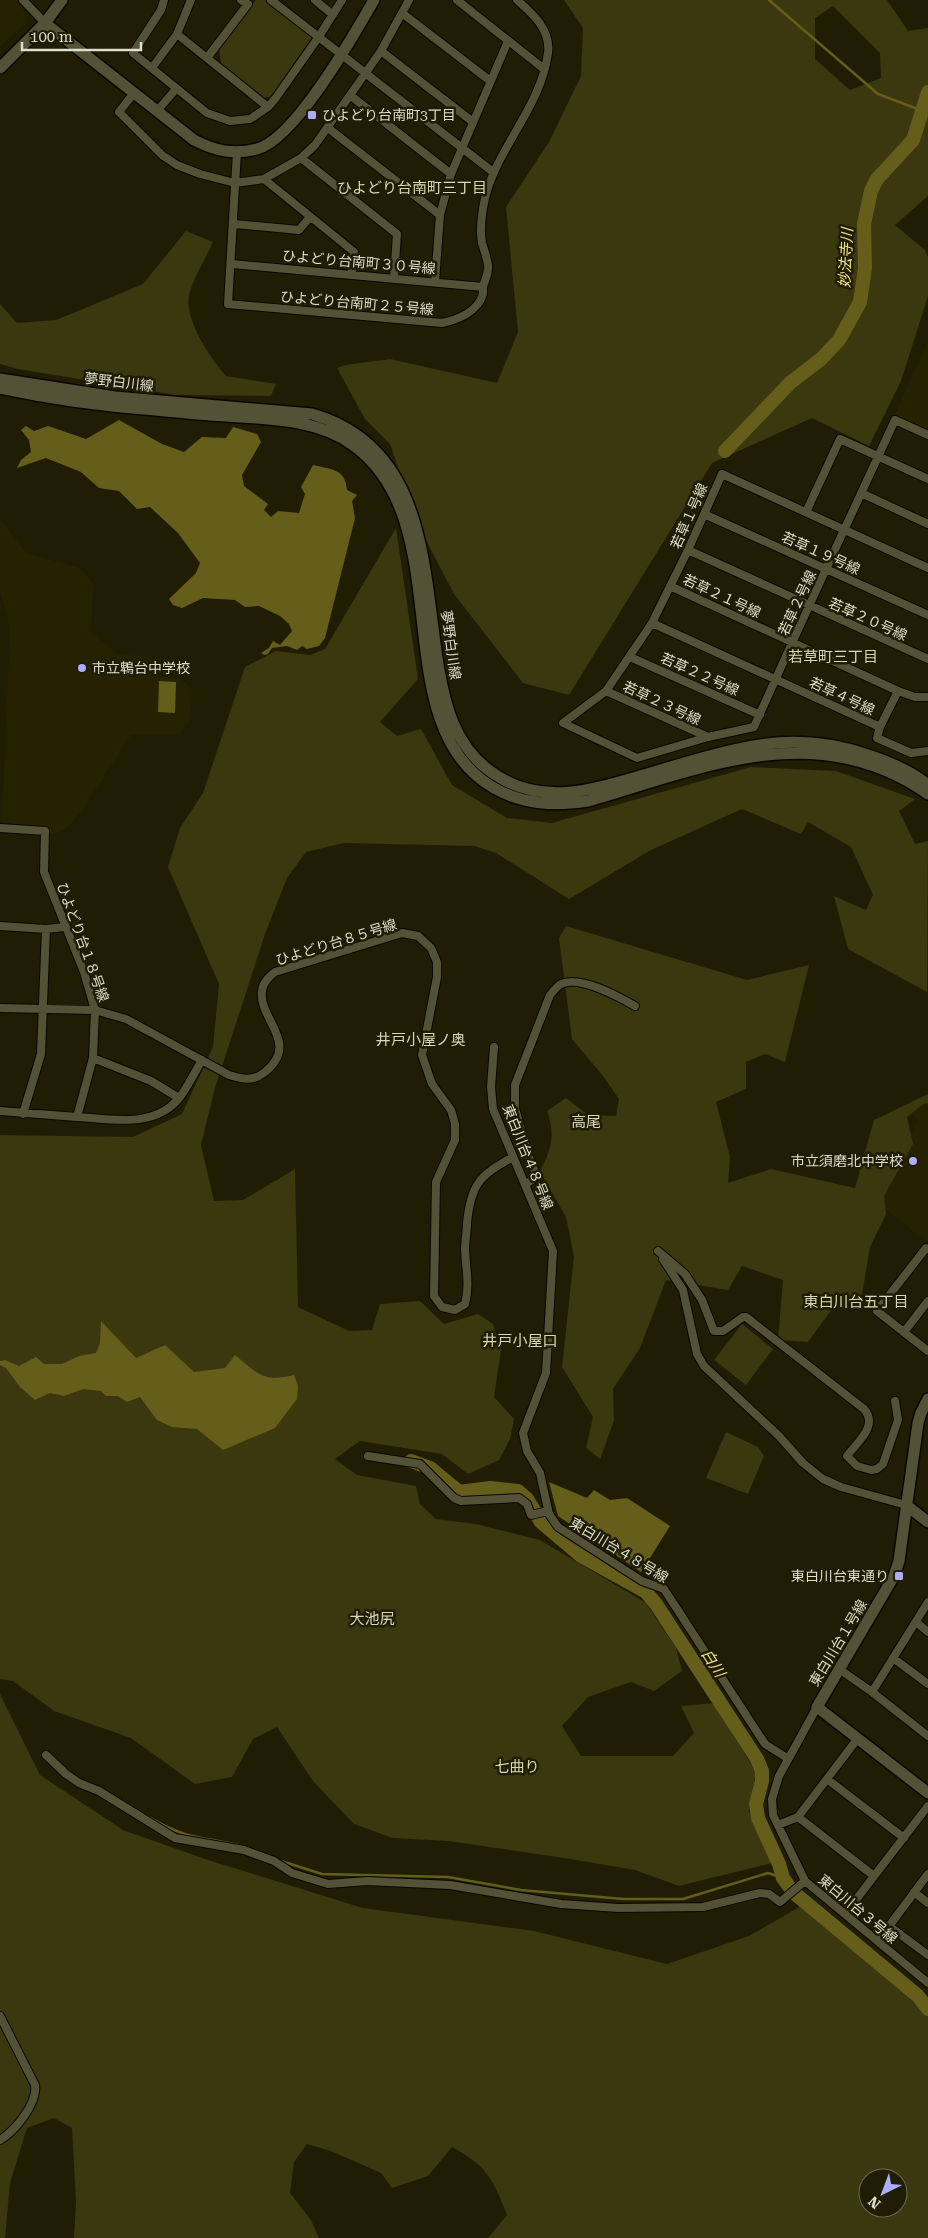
<svg xmlns="http://www.w3.org/2000/svg" width="928" height="2238" viewBox="0 0 928 2238" font-family="'Roboto Serif','Noto Sans JP',serif">
	<style>
		.built { fill: #262201 }
		.green { fill: #3b370e; fill-rule: evenodd }
		.water { fill: #655e1b }
		.lines { fill: none; stroke-linecap: round; stroke-linejoin: round }
		.stream { stroke: #655e1b; stroke-width: 2.5 }
		.river { stroke: #655e1b; stroke-width: 14 }
		.street-casing { stroke: #0a0700; stroke-width: 10 }
		.secondary-casing { stroke: #0a0700; stroke-width: 14 }
		.street { stroke: #535136; stroke-width: 8 }
		.secondary { stroke: #535136; stroke-width: 11 }
		.poi-dot { fill: #adaefb; stroke: #201d04; stroke-width: 2 }
		.labels { text-anchor: middle; dominant-baseline: central; stroke-width: 5; stroke-linejoin: round; paint-order: stroke }
		.poi-label { font-size: 14px; fill: #deddce; stroke: #201d04; text-anchor: start }
		.street-label { font-size: 14px; fill: #deddce; stroke: #201d04 }
		.neighbourhood-label { font-size: 15px; fill: #dad7b8; stroke: #201d04 }
		.water-label { font-size: 15px; font-style: italic; fill: #efe587; stroke: #201d04 }
	</style>
	<rect width="100%" height="100%" fill="#201d04"/>
	<!-- built -->
	<path class="built" d="M0 0H16L24 10 26 22 0 47Z
		M928 340V431L895 415Z
		M0 519 26 553 80 568 93 584 91 632 117 654 150 657 160 678 180 679 192 688 189 722 179 734 131 735 80 813 66 829 51 834 49 827 6 825 2 821 10 628 0 590Z
		M928 1100V1243L877 1202 918 1120 909 1112Z"/>
	<!-- green -->
	<path class="green" d="M256 0H265L311 37V42L273 96 263 98 221 64 219 47Z
		M564 0H887L908 31 928 28V196L895 225 925 250 928 257V296L901 381 869 446 812 418 712 463 569 695 523 683 454 594 416 521 390 444 365 419 337 368 345 365 390 359 497 383 518 332 506 207 549 142 581 76 583 28ZM833 6 880 53 881 78 850 90 815 59V18Z
		M186 231 213 242C206 258 195 275 190 292 182 318 210 357 226 376L276 384 271 396 176 395 18 369 0 364V304L17 323 56 320 143 284Z
		M396 528 418 679 380 722 397 736 421 729 452 785 507 818 552 823 751 767 836 771 915 799 899 811 915 844 928 841 927 992 848 949 834 896 866 910 873 895 851 847 808 822 801 834 742 809 649 851 569 899 496 853 474 846 344 843 306 852 287 878 265 934 215 1088 201 1145 214 1201 243 1200 295 1169 298 1307 349 1331 372 1330 380 1304 420 1301 444 1324 478 1314 493 1324 501 1350 494 1397 514 1419 510 1439 499 1460 468 1474 442 1454 360 1441 335 1459 357 1475 416 1486 420 1504 436 1519 476 1524 540 1540 646 1603 676 1648 682 1671 654 1691 631 1682 588 1697 562 1726 581 1756H673L694 1733 681 1706 713 1703 756 1772 749 1811 766 1844 772 1863 679 1886 635 1870 564 1858 448 1841 393 1838 354 1824 313 1781 277 1727 253 1739 232 1777 195 1784 131 1738 54 1711 13 1681 0 1679V1135L133 1137 182 1114 213 1047 219 984 168 867 180 828 203 793 245 667 276 651 310 655 325 649Z
		M566 926 747 980 809 965 785 1062 765 1054 746 1062V1089L716 1102 730 1157 728 1183 771 1169 855 1188 874 1120 928 1094V1103H925L907 1117 913 1144 884 1196 886 1214 870 1247 862 1295 835 1305 808 1342 778 1340 783 1280 742 1266 728 1290 666 1280 640 1348 613 1389 614 1421 600 1459 586 1448 593 1417 562 1367 574 1256 566 1217 540 1172C551 1149 556 1136 547 1111L566 1098 588 1115 616 1116 619 1099 603 1076 572 1039 559 938Z
		M742 1324 773 1349 746 1385 714 1360Z
		M726 1432 758 1447 764 1456 748 1494 706 1478Z
		M0 1694 40 1775 123 1830 208 1860 363 1908 534 1931 667 1964 749 1936 801 1906 918 2001 928 2014V2238H488L507 2215C493 2179 487 2166 452 2147L428 2176 392 2188 381 2173 331 2151 307 2144 294 2162 290 2193 311 2220 319 2238H74L76 2202 72 2128 54 2118 27 2128 10 2183 5 2238H0ZM868 2178H898V2208H868Z"/>
	<!-- water -->
	<path class="water" d="M119 420 162 444 184 452 202 437 226 438 233 427 257 434 261 442 242 475 244 486 268 504 264 510 271 517 278 511 299 513 305 494 301 487 313 465C332 470 345 468 347 490L357 495 352 501 355 518 325 638 319 646 307 649 302 646 297 650 287 646 272 648 268 654 264 655 261 653 269 648 273 641 280 645 292 631 289 624 280 616 259 606 245 607 235 600 203 598 182 608 173 605 169 599 196 573 200 563 178 533 150 507 137 509 119 491 99 488 81 472 46 458 17 468 21 460 31 452 29 440 21 430 26 426 34 431 48 426 86 439Z
		M159 681 176 682 175 713 158 712Z
		M101 1321 136 1358 165 1345 194 1372 225 1368 235 1355C257 1373 264 1383 294 1375L298 1386 297 1399 275 1428 223 1450 197 1429 172 1427 157 1420 140 1397 127 1402 118 1396H106L101 1391 83 1389 64 1396 50 1393 35 1400 20 1387 6 1368 0 1365V1361L5 1360 19 1366 36 1357 44 1364H62L79 1356 96 1353 100 1343Z
		M549 1482 587 1498 594 1490 610 1500 627 1498 670 1526 641 1572 558 1516Z"/>
	<g class="lines">
		<!-- stream -->
		<path class="stream" d="M769 0 878 94 923 111
			M147 1816C163 1825 179 1834 197 1837 220 1842 241 1843 262 1853
			M281 1861 322 1874 448 1877 521 1890 623 1899H683L768 1873 783 1878"/>
		<!-- river -->
		<path class="river" d="M725 451 790 383 821 359 839 340 860 302 865 268 864 224 871 191 877 179 913 140 928 92
			M411 1461 430 1468 459 1492 490 1488 518 1491 527 1499 541 1522 581 1556 646 1592 656 1604 757 1759 762 1771V1781L756 1804 758 1818 779 1864 783 1878 793 1892 918 1996 928 2009"/>
		<defs>
			<path id="street" d="M23 0 45 23
				M164 0 161 10 133 53 207 113 230 121 250 119 268 107 275 99 318 38 342 0
				M271 0 493 172
				M315 0 333 15
				M457 0 544 69
				M402 13 489 80
				M177 34 268 107
				M381 51 473 122
				M207 58 248 4 241 0
				M152 68 177 34 191 0
				M134 93 119 112 162 155 177 165 200 174 235 183 264 179 301 158 315 145 381 51 409 0
				M351 96 451 174
				M157 111 176 89
				M328 128 440 215
				M237 152 228 304 442 323C457 320 478 312 483 294 483 292 483 289 483 287 485 279 489 274 488 265 487 258 484 250 482 243 479 228 482 212 485 198 498 146 541 107 548 53 551 30 533 14 517 0
				M301 158 397 234 394 278
				M264 179 354 252 352 274
				M234 224 299 230 310 217
				M232 264 483 287
				M435 281 440 215 451 174 508 41
				M928 435 895 420C848 522 800 624 754 727L708 737 637 758 563 723 606 691 652 623 688 550 722 474 928 568
				M861 493 928 524
				M806 512 840 439 928 479
				M704 514 928 615
				M688 550 928 659
				M670 586 898 691 915 697H928
				M652 623 880 727 877 738 911 753 928 751
				M630 657 760 715
				M606 691 708 737
				M880 727 898 691
				M0 828 45 831 44 872 84 972 95 1010 93 1058 77 1117 0 1111
				M0 926 46 929 65 927
				M0 1008 95 1010 126 1019 229 1075C242 1079 253 1082 265 1072 301 1043 258 1019 262 991 263 982 269 977 275 972L402 933 418 936 431 948 437 962V977L422 1055 432 1084 451 1110 455 1124V1140L436 1182 434 1296 442 1307 455 1310 465 1304C470 1285 466 1270 465 1250 465 1241 467 1232 467 1223 471 1184 479 1176 513 1157
				M494 1047 491 1087 493 1109 553 1251 546 1373 523 1433 527 1451 540 1473 549 1514 558 1527 642 1581 664 1589 765 1744 787 1758
				M93 1058 151 1081 179 1098
				M23 1114 41 1054 46 929
				M77 1117C112 1119 155 1129 180 1097 188 1086 195 1072 202 1060
				M526 1184 537 1177 528 1155 515 1108V1085L550 995C553 992 557 986 561 984 580 975 619 997 635 1006
				M928 1249 926 1248 877 1311 928 1351
				M658 1251 685 1274 702 1300 714 1331H723L743 1317H746L864 1409C879 1426 857 1442 847 1456L857 1466 871 1470 877 1469 883 1464 898 1420 895 1401
				M663 1259 683 1290 697 1354 704 1366 779 1436 803 1463 823 1479 841 1487 906 1505
				M904 1332 928 1301
				M368 1456 420 1464 454 1498 461 1501 519 1498 527 1504 531 1515 548 1511
				M916 1622 928 1632
				M893 1658 928 1684
				M839 1669 872 1692 928 1602
				M872 1692 928 1736
				M817 1707 779 1776 772 1799 773 1815 805 1881 928 1983
				M46 1755 66 1774 79 1783 99 1791 175 1838 244 1850 274 1861 292 1873 328 1884 367 1881 450 1885 561 1904 618 1908 703 1907 760 1893 769 1894 780 1902 805 1881
				M827 1779 904 1838
				M798 1817 874 1876
				M778 1825 798 1817 858 1738
				M914 1892 928 1903
				M845 1914 928 1806
				M889 1926 928 1955
				M878 1941 928 1874
				M0 2016 35 2085C38 2103 15 2131 0 2140"/>
			<path id="secondary" d="M45 23 194 140C215 151 233 155 257 149 295 139 354 35 374 0
				M0 68 45 23 62 0
				M0 379 115 397 312 414C421 445 423 557 436 651 443 700 453 750 499 777 544 805 592 790 640 776 672 767 705 756 738 749 780 739 824 740 865 754 887 761 910 770 928 785
				M0 388C51 399 103 406 155 410 179 412 203 415 226 416 269 419 317 419 353 445 462 523 382 724 494 788 524 805 554 806 588 801 703 768 817 716 928 794
				M928 1399 921 1413 918 1423 899 1561 894 1576 817 1707 928 1793
				M906 1505 928 1522"/>
		</defs>
		<!-- street casing -->
		<use href="#street" class="street-casing"/>
		<!-- secondary casing -->
		<use href="#secondary" class="secondary-casing"/>
		<!-- street -->
		<use href="#street" class="street"/>
		<!-- secondary -->
		<use href="#secondary" class="secondary"/>
	</g>
	<!-- markers -->
	<g class="poi-dot">
		<rect x="307" y="110" width="10" height="10" rx="2.5"/>
		<circle cx="82" cy="668" r="5"/>
		<circle cx="913" cy="1161" r="5"/>
		<rect x="894" y="1571" width="10" height="10" rx="2.5"/>
	</g>
	<g class="labels">
		<!-- poi labels -->
		<g class="poi-label">
			<text x="322" y="115">ひよどり台南町3丁目</text>
			<text x="92" y="668">市立鵯台中学校</text>
			<text x="903" y="1161" text-anchor="end">市立須磨北中学校</text>
			<text x="889" y="1576" text-anchor="end">東白川台東通り</text>
		</g>
		<!-- street labels -->
		<g class="street-label">
			<text transform="translate(359 262) rotate(5)">ひよどり台南町３０号線</text>
			<text transform="translate(357 303) rotate(5)">ひよどり台南町２５号線</text>
			<text transform="translate(119 382) rotate(7)">夢野白川線</text>
			<text transform="translate(689 516) rotate(-66)">若草１号線</text>
			<text transform="translate(821 553) rotate(24)">若草１９号線</text>
			<text transform="translate(722 596) rotate(25)">若草２１号線</text>
			<text transform="translate(797 603) rotate(-65)">若草２号線</text>
			<text transform="translate(868 619) rotate(24)">若草２０号線</text>
			<text transform="translate(451 645) rotate(82)">夢野白川線</text>
			<text transform="translate(700 674) rotate(24)">若草２２号線</text>
			<text transform="translate(842 696) rotate(25)">若草４号線</text>
			<text transform="translate(662 703) rotate(25)">若草２３号線</text>
			<text transform="translate(83 942) rotate(70)">ひよどり台１８号線</text>
			<text transform="translate(336 942) rotate(-17)">ひよどり台８５号線</text>
			<text transform="translate(528 1157) rotate(68)">東白川台４８号線</text>
			<text transform="translate(619 1550) rotate(31)">東白川台４８号線</text>
			<text transform="translate(838 1643) rotate(-59)">東白川台１号線</text>
			<text transform="translate(858 1909) rotate(40)">東白川台３号線</text>
		</g>
		<!-- neighbourhood labels -->
		<g class="neighbourhood-label">
			<text x="412" y="188">ひよどり台南町三丁目</text>
			<text x="833" y="657">若草町三丁目</text>
			<text x="421" y="1040">井戸小屋ノ奥</text>
			<text x="586" y="1122">高尾</text>
			<text x="856" y="1302">東白川台五丁目</text>
			<text x="520" y="1341">井戸小屋口</text>
			<text x="372" y="1619">大池尻</text>
			<text x="517" y="1767">七曲り</text>
		</g>
		<!-- water labels -->
		<g class="water-label">
			<text transform="translate(846 258) rotate(-87)">妙法寺川</text>
			<text transform="translate(713 1663) rotate(57)">白川</text>
		</g>
	</g>
	<!-- north arrow -->
	<g transform="translate(883 2193) rotate(222)"><circle r="24" fill="#201d04" stroke="#6c6a55"/>
	<path d="M0-4L9 19L0 12L-9 19Z" fill="#adaefb"/>
	<text y="-8" font-size="14" font-weight="bold" text-anchor="middle" fill="#deddce">N</text>
	</g>
	<!-- scale -->
	<path d="M22 42v8h119v-8" fill="none" stroke="#deddce" stroke-width="2.5"/>
	<text x="30" y="42" font-size="15" fill="#deddce" stroke="#201d04" stroke-width="4" paint-order="stroke">100 m</text>
</svg>
